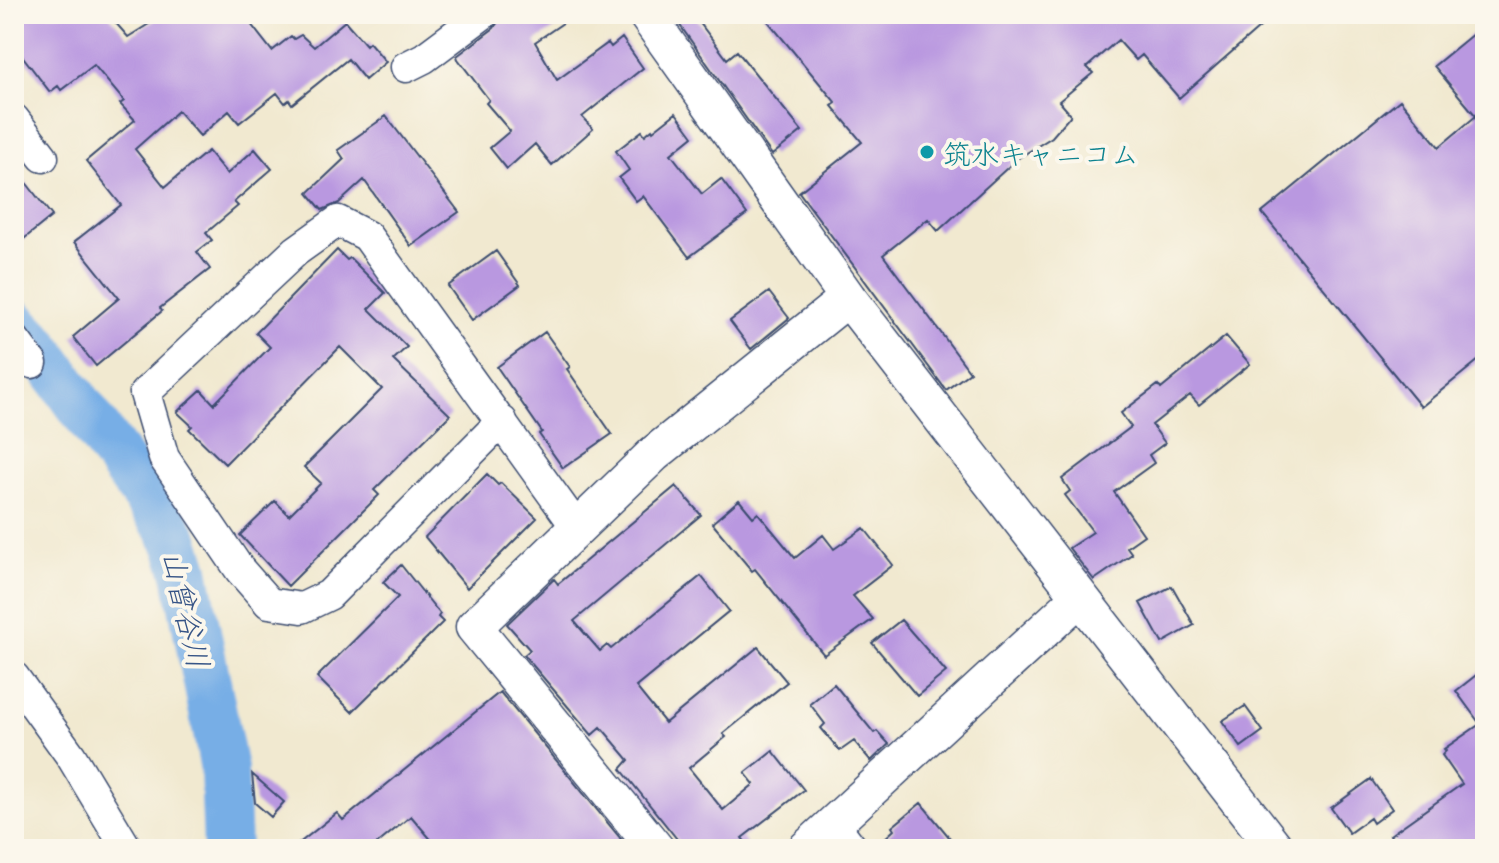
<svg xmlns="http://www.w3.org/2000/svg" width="1499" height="863" viewBox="0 0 1499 863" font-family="'Playpen Sans','Klee One',sans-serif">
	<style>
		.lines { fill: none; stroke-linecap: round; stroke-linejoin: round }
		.river { stroke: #77aee6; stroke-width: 48 }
		.building { fill: #b998e0 }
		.service-casing { stroke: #3b4b6f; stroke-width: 17 }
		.minor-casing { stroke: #3b4b6f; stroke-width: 33 }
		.tertiary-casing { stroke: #3b4b6f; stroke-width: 39 }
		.service { stroke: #fff; stroke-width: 14 }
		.minor { stroke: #fff; stroke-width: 30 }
		.tertiary { stroke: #fff; stroke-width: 36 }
		.culture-dot { fill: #0f9aa8; stroke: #fbf7ec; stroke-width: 3 }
		.labels { text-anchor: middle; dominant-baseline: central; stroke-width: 8; stroke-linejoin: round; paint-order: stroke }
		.culture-label { font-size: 28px; fill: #0d838f; stroke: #fbf7ec; text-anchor: start }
		.water-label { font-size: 30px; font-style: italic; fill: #375587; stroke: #fbf7ec }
	</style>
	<rect width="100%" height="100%" fill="#fbf7ec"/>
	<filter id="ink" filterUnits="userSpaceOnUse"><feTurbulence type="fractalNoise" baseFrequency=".0125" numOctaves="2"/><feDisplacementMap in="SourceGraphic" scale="16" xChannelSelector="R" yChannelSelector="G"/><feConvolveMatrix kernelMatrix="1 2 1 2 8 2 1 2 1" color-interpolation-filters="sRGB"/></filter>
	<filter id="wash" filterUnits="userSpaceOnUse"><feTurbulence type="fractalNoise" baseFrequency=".006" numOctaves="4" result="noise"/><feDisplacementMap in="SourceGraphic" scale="32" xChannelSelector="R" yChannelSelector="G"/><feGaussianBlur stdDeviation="1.8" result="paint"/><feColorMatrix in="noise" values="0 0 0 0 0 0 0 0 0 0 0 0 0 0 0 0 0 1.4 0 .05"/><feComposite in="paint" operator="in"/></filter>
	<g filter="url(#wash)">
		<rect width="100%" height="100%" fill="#f1e9d0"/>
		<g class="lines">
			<!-- river -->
			<path class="river" d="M14 322 37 346 167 526 177 545 185 570 224 769 227 849"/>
		</g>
		<g id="blocks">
			<!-- building -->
			<path class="building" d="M14 14H108L128 37 165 14H243L272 51 291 36 294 39 301 35 314 47 345 21 366 45 369 42 386 62 365 80 348 59 292 104 289 100 285 103 277 93 239 123 229 111 200 136 178 111 135 149 165 187 208 151 227 174 255 149 272 169 234 202 238 206 206 233 212 240 197 252 210 269 160 308 162 311 96 366 73 337 119 298 74 242 121 205 86 161 135 120 120 104 124 101 94 65 61 90 58 86 50 92 14 45Z
				M503 14H576L535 42 557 80 608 43 611 47 622 38 643 68 582 117 593 129 552 165 535 144 507 169 490 148 510 131 486 103 489 100 458 59 457 56 494 28Z
				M672 14H693L727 59 737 51 802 131 772 155Z
				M762 14H1275L1179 98 1142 55 1136 60 1118 40 1087 67 1093 73 1059 101 1071 115 1052 137 1017 159 938 231 928 219 883 255 970 372 946 390 799 192 862 142 832 106 836 103Z
				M1485 24V355L1421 407 1262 213 1400 100 1439 147 1476 116 1434 66Z
				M676 113 693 136 671 154 702 194 721 179 747 214 689 257 643 196 636 201 619 178 629 170 616 151 642 131 645 135 652 129 653 131Z
				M386 116 459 212 411 246 364 180 339 203 322 210 308 193 344 159 338 150Z
				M14 167 52 216 14 247Z
				M337 250 347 260 350 258 385 293 369 309 407 347 393 360 450 415 374 490 379 495 288 586 240 535 275 501 289 515 321 483 304 467 382 389 340 347 225 464 189 429 192 426 177 412 201 390 214 404 270 347 256 333Z
				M496 251 520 285 472 320 448 286Z
				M769 292 789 318 751 349 730 321Z
				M545 332 570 367 567 369 612 434 563 468 539 434 542 432 497 367Z
				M1226 336 1250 364 1199 405 1190 395 1152 425 1165 443 1149 455 1154 463 1114 492 1144 535 1127 547 1132 554 1094 580 1069 548 1093 532 1065 495 1070 491 1062 479 1131 427 1121 413 1158 385 1161 389Z
				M487 474 498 485 501 483 537 518 467 588 425 537Z
				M676 486 701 515 574 621 600 651 607 645 611 649 701 576 729 611 636 687 665 723 758 647 787 682 723 734 726 737 689 768 723 810 754 784 745 773 773 751 804 790 742 838 751 849H685L621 769 629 760 601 727 592 735 524 655 530 650 507 624 554 579 558 584Z
				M739 500 753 517 758 513 795 558 823 535 834 549 864 528 893 565 853 596 873 619 824 655 755 569 752 571 712 523Z
				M401 565 440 614 438 617 443 622 352 712 317 677 398 597 383 582Z
				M1172 586 1194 625 1162 643 1140 603Z
				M901 620 946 672 917 696 872 643Z
				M1485 668V849H1400L1390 835 1462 784 1442 755 1446 751 1444 749 1480 724 1456 691Z
				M834 684 874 733 877 731 889 744 871 761 854 741 840 751 821 728 825 724 810 704Z
				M500 692 621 839 609 849H439L411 816 371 849H292L337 813 343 820Z
				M1245 706 1263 731 1241 747 1222 721Z
				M252 774 284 802 271 817 255 803Z
				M1371 779 1392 809 1373 823 1370 818 1349 833 1331 808Z
				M921 803 959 849H873L894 830 892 827Z"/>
		</g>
	</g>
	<g filter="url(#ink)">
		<use href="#blocks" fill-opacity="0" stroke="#3b4b6f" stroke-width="2"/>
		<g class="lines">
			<defs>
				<path id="service" d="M840 819 863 849"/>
				<path id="minor" d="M406 67 424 58 483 14
					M14 119 43 157
					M14 339 32 363
					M502 421 329 595 302 608 269 603 240 570 164 458 145 393 296 251 338 221 367 236 577 528
					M14 677 71 756 127 849"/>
				<path id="tertiary" d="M646 14 848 298 1276 849
					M656 849 474 627 654 454 848 298
					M806 849 1080 597"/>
			</defs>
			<!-- service casing -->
			<use href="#service" class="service-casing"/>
			<!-- minor casing -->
			<use href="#minor" class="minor-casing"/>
			<!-- tertiary casing -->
			<use href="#tertiary" class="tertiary-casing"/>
			<!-- service -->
			<use href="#service" class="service"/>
			<!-- minor -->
			<use href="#minor" class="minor"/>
			<!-- tertiary -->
			<use href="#tertiary" class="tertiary"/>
		</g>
	</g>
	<!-- markers -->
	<circle class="culture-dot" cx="927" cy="152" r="8"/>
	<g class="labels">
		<!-- culture labels -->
		<g class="culture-label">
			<text x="943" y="152">筑水キャニコム</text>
		</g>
		<!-- water labels -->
		<g class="water-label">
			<text transform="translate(188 609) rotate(77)">山曾谷川</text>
		</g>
	</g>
	<!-- margin -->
	<rect width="1499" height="863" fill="none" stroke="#fbf7ec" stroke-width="48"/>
</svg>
